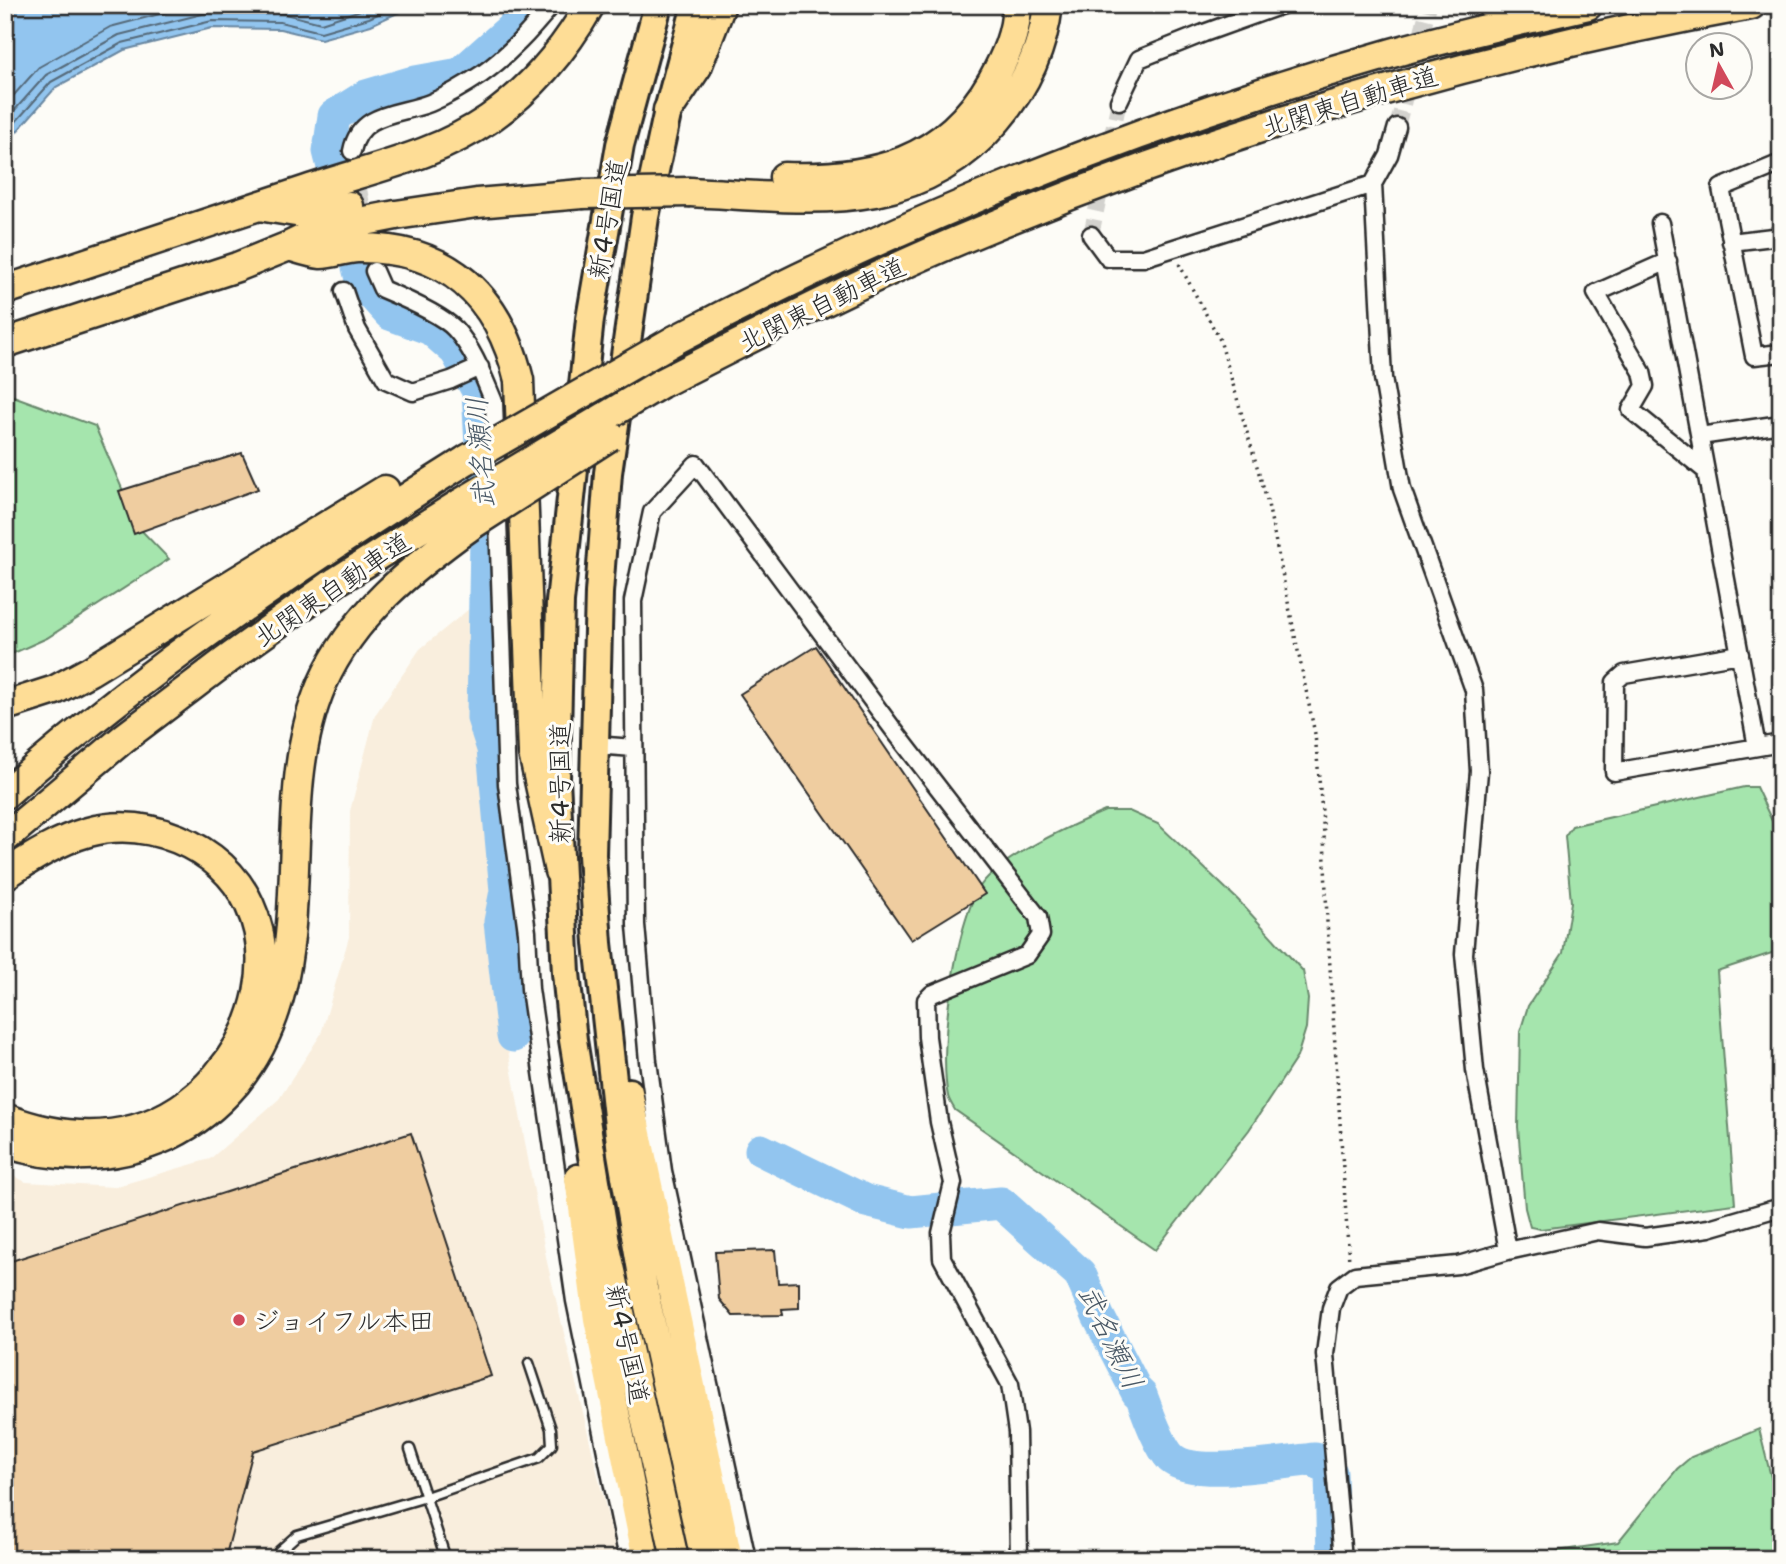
<svg xmlns="http://www.w3.org/2000/svg" width="1786" height="1564" viewBox="0 0 1786 1564" font-family="'Shantell Sans','Klee One',sans-serif">
	<style>
		.built { fill: #f9eedd }
		.green { fill: #a5e5ad; stroke: #68886c; stroke-width: 2 }
		.water { fill: #92c5ef; stroke: #6987a1; stroke-width: 2 }
		.lines { fill: none; stroke-linecap: round; stroke-linejoin: round }
		.shore { stroke: #546979; stroke-width: 2 }
		.river { stroke: #92c5ef; stroke-width: 33 }
		.building { fill: #efcda0; stroke: #2b2b2b; stroke-width: 2 }
		.minor-tunnel { stroke: #d3d2ce; stroke-width: 16; stroke-dasharray: 16 8; stroke-linecap: butt }
		.service-casing { stroke: #2b2b2b; stroke-width: 13 }
		.minor-casing { stroke: #2b2b2b; stroke-width: 21 }
		.trunk-casing { stroke: #2b2b2b; stroke-width: 32 }
		.motorway-casing { stroke: #2b2b2b; stroke-width: 33 }
		.path { stroke: #2b2b2b; stroke-width: 3.5; stroke-dasharray: 2 5; stroke-linecap: butt }
		.service { stroke: #fdfcf7; stroke-width: 8 }
		.minor { stroke: #fdfcf7; stroke-width: 16 }
		.trunk { stroke: #fedd96; stroke-width: 26 }
		.motorway { stroke: #fedd96; stroke-width: 28 }
		.motorway-bridge-casing { stroke: #2b2b2b; stroke-width: 33; stroke-linecap: butt }
		.motorway-bridge { stroke: #fedd96; stroke-width: 28 }
		.poi-dot { fill: #d1495b; stroke: #fdfcf7; stroke-width: 2.5 }
		.labels { text-anchor: middle; dominant-baseline: central; stroke-width: 6; stroke-linejoin: round; paint-order: stroke }
		.street-label { font-size: 26px; fill: #2b2b2b; stroke: #fdfcf7 }
		.poi-label { font-size: 26px; fill: #2b2b2b; stroke: #fdfcf7; text-anchor: start }
		.water-label { font-size: 28px; font-style: italic; fill: #4a5966; stroke: #fdfcf7 }
	</style>
	<rect width="100%" height="100%" fill="#fdfcf7"/>
	<filter id="ink" filterUnits="userSpaceOnUse"><feTurbulence type="fractalNoise" baseFrequency=".0143" numOctaves="2"/><feDisplacementMap in="SourceGraphic" scale="14" xChannelSelector="R" yChannelSelector="G"/><feConvolveMatrix kernelMatrix="1 2 1 2 8 2 1 2 1" color-interpolation-filters="sRGB"/></filter>
	<g filter="url(#ink)">
		<!-- built -->
		<path class="built" d="M475 604 478 722 506 1039 547 1262 618 1559H5V1172L26 1182 114 1187 210 1159 279 1099 321 1034 349 937 350 811 375 715 420 649Z"/>
		<!-- green -->
		<path class="green" d="M5 393 95 426 139 528 169 559 47 638 5 657Z
			M1744 787H1756L1781 840V950L1717 971 1735 1204 1541 1229 1530 1227 1525 1208 1518 1127 1520 1032 1528 1006 1563 953 1571 902 1565 836 1572 826Z
			M1105 811H1129L1158 824 1238 900 1303 971 1308 999 1306 1028 1297 1057 1249 1130 1155 1250 955 1110C953 1106 949 1101 948 1096 938 1050 955 923 981 885 1002 856 1072 825 1105 811Z
			M1759 1429 1781 1517V1559H1503L1618 1542 1677 1469 1691 1457Z"/>
		<!-- water -->
		<path class="water" d="M5 5H415L371 25 321 39 280 29 212 28 124 50 56 87 5 145Z"/>
		<g class="lines">
			<!-- shore -->
			<path class="shore" d="M5 105 39 67 110 27 194 5
				M5 121 46 75 119 35 210 12 281 13 321 23 376 5
				M5 134 51 82 122 43 212 21 280 22 321 32 369 18 398 5"/>
			<!-- river -->
			<path class="river" d="M513 1036 500 922 506 891 493 749 483 718 486 536 478 391 456 351 431 329 390 314 362 283 329 151 334 116 366 96 410 83 460 74 513 27 527 5
				M761 1150 866 1201 911 1212 1001 1203 1080 1274 1098 1316 1137 1392 1141 1395C1147 1411 1159 1446 1171 1458 1193 1479 1285 1462 1315 1459L1331 1473 1333 1559"/>
		</g>
		<!-- building -->
		<path class="building" d="M242 453 258 489 134 534 119 491Z
			M816 646 985 894 911 940 740 694Z
			M411 1133 491 1376 253 1451 225 1559H5V1263Z
			M775 1250 778 1283 799 1282V1308L782 1309 783 1315 733 1316 719 1299 715 1252Z"/>
		<g class="lines">
			<!-- minor-tunnel -->
			<path class="minor-tunnel" d="M1397 127 1429 5
				M355 167 365 221
				M1091 235 1119 101"/>
			<defs>
				<path id="service" d="M410 1449 446 1559
					M278 1559 279 1551 297 1535 426 1497 539 1458 552 1445 551 1429 529 1363"/>
				<path id="minor" d="M1119 101 1139 59 1204 33 1282 5
					M1397 127 1389 155 1373 184 1383 378 1402 489 1474 690 1479 771 1464 954 1475 1070 1508 1251
					M352 151C360 111 400 115 430 103 447 96 467 84 482 74 509 55 531 30 552 5
					M1781 163 1721 188 1754 356 1781 353
					M1660 223 1757 747
					M1091 235 1108 258H1143L1373 184
					M1731 242 1781 236
					M1668 261 1596 293 1642 372 1645 386 1631 410 1706 471
					M374 271 382 289C401 297 441 314 455 329 474 350 483 376 494 402L507 784 527 932 530 989 575 1301 628 1559
					M344 291 357 329 386 380 413 392 451 380 480 367
					M1700 436 1781 424
					M1740 654 1624 674 1615 682 1614 772 1781 743
					M594 745 634 748
					M747 1559 663 1171 648 1061 636 925 633 601 652 512 696 464 893 729 1038 917 1041 935 1027 955 932 994 926 1000 927 1037 939 1122 953 1183 941 1233 942 1258 1010 1384 1017 1432 1019 1559
					M1343 1559 1325 1354 1331 1308 1339 1287 1355 1275 1458 1265 1508 1251 1598 1231 1645 1237 1709 1228 1781 1207"/>
				<path id="trunk" d="M658 5 620 145 590 319 560 602 556 779 566 973 573 1040 607 1248 675 1559
					M696 5 668 110 645 217 608 473 599 593 592 855 598 943 621 1153 644 1288 704 1559
					M629 1092 729 1559
					M578 1178 597 1319 646 1559"/>
				<path id="motorway" d="M668 110 697 67 721 5
					M784 177C872 180 945 163 992 81 1006 56 1016 34 1017 5
					M690 192C804 197 914 219 997 120 1025 87 1043 49 1048 5
					M265 207 308 214 349 206
					M289 246C299 249 310 253 321 254 333 254 346 248 358 248 448 247 499 296 519 380L533 753 559 871
					M5 290C105 256 206 224 307 190 368 169 434 157 489 119 530 90 565 49 590 5
					M675 340C903 220 1144 123 1392 53 1457 35 1522 20 1588 5
					M5 343 237 267 289 246 324 229 396 215 477 203 582 194
					M660 384C766 330 871 276 981 231 1229 128 1486 53 1751 5
					M5 706 55 690 90 671 385 490
					M5 794C148 668 307 560 468 459
					M5 838 124 738 224 662 337 581 461 503
					M5 875C62 837 110 811 178 839 320 899 264 1092 135 1129 92 1141 46 1134 5 1118
					M5 1143C62 1161 116 1160 170 1135 195 1123 218 1104 236 1083 329 968 267 812 322 684 353 614 412 568 473 524"/>
			</defs>
			<!-- service casing -->
			<use href="#service" class="service-casing"/>
			<!-- minor casing -->
			<use href="#minor" class="minor-casing"/>
			<!-- trunk casing -->
			<use href="#trunk" class="trunk-casing"/>
			<!-- motorway casing -->
			<use href="#motorway" class="motorway-casing"/>
			<!-- path -->
			<path class="path" d="M1179 264 1220 340 1268 504 1315 734 1324 834 1327 921 1349 1262"/>
			<!-- service -->
			<use href="#service" class="service"/>
			<!-- minor -->
			<use href="#minor" class="minor"/>
			<!-- trunk -->
			<use href="#trunk" class="trunk"/>
			<!-- motorway -->
			<use href="#motorway" class="motorway"/>
			<defs>
				<path id="motorway-bridge" d="M582 194 690 192
					M468 459 675 340
					M461 503 660 384
					M473 524 610 436"/>
			</defs>
			<!-- motorway-bridge casing -->
			<use href="#motorway-bridge" class="motorway-bridge-casing"/>
			<!-- motorway-bridge -->
			<use href="#motorway-bridge" class="motorway-bridge"/>
		</g>
	</g>
	<!-- markers -->
	<circle class="poi-dot" cx="239" cy="1320" r="7"/>
	<g class="labels">
		<!-- street labels -->
		<g class="street-label">
			<text transform="translate(1350 101) rotate(-17)">北関東自動車道</text>
			<text transform="translate(607 219) rotate(-80)">新4号国道</text>
			<text transform="translate(822 304) rotate(-26)">北関東自動車道</text>
			<text transform="translate(332 589) rotate(-34)">北関東自動車道</text>
			<text transform="translate(559 783) rotate(-90)">新4号国道</text>
			<text transform="translate(628 1344) rotate(78)">新4号国道</text>
		</g>
		<!-- poi labels -->
		<g class="poi-label">
			<text x="253" y="1320">ジョイフル本田</text>
		</g>
		<!-- water labels -->
		<g class="water-label">
			<text transform="translate(480 453) rotate(-94)">武名瀬川</text>
			<text transform="translate(1111 1337) rotate(64)">武名瀬川</text>
		</g>
	</g>
	<!-- margin -->
	<rect width="1786" height="1564" fill="none" stroke="#fdfcf7" stroke-width="28"/>
	<rect x="14" y="14" width="1758" height="1536" fill="none" stroke="#2b2b2b" stroke-width="2.5" filter="url(#ink)"/>
	<!-- north arrow -->
	<g transform="translate(1719 66) rotate(352)"><circle r="33" fill="#fdfcf7" stroke="#a9a8a5" stroke-width="2"/>
	<path d="M0-5L12 26L0 18L-12 26Z" fill="#d1495b"/>
	<text y="-10" font-size="19" font-weight="bold" text-anchor="middle" fill="#2b2b2b">N</text>
	</g>
</svg>
